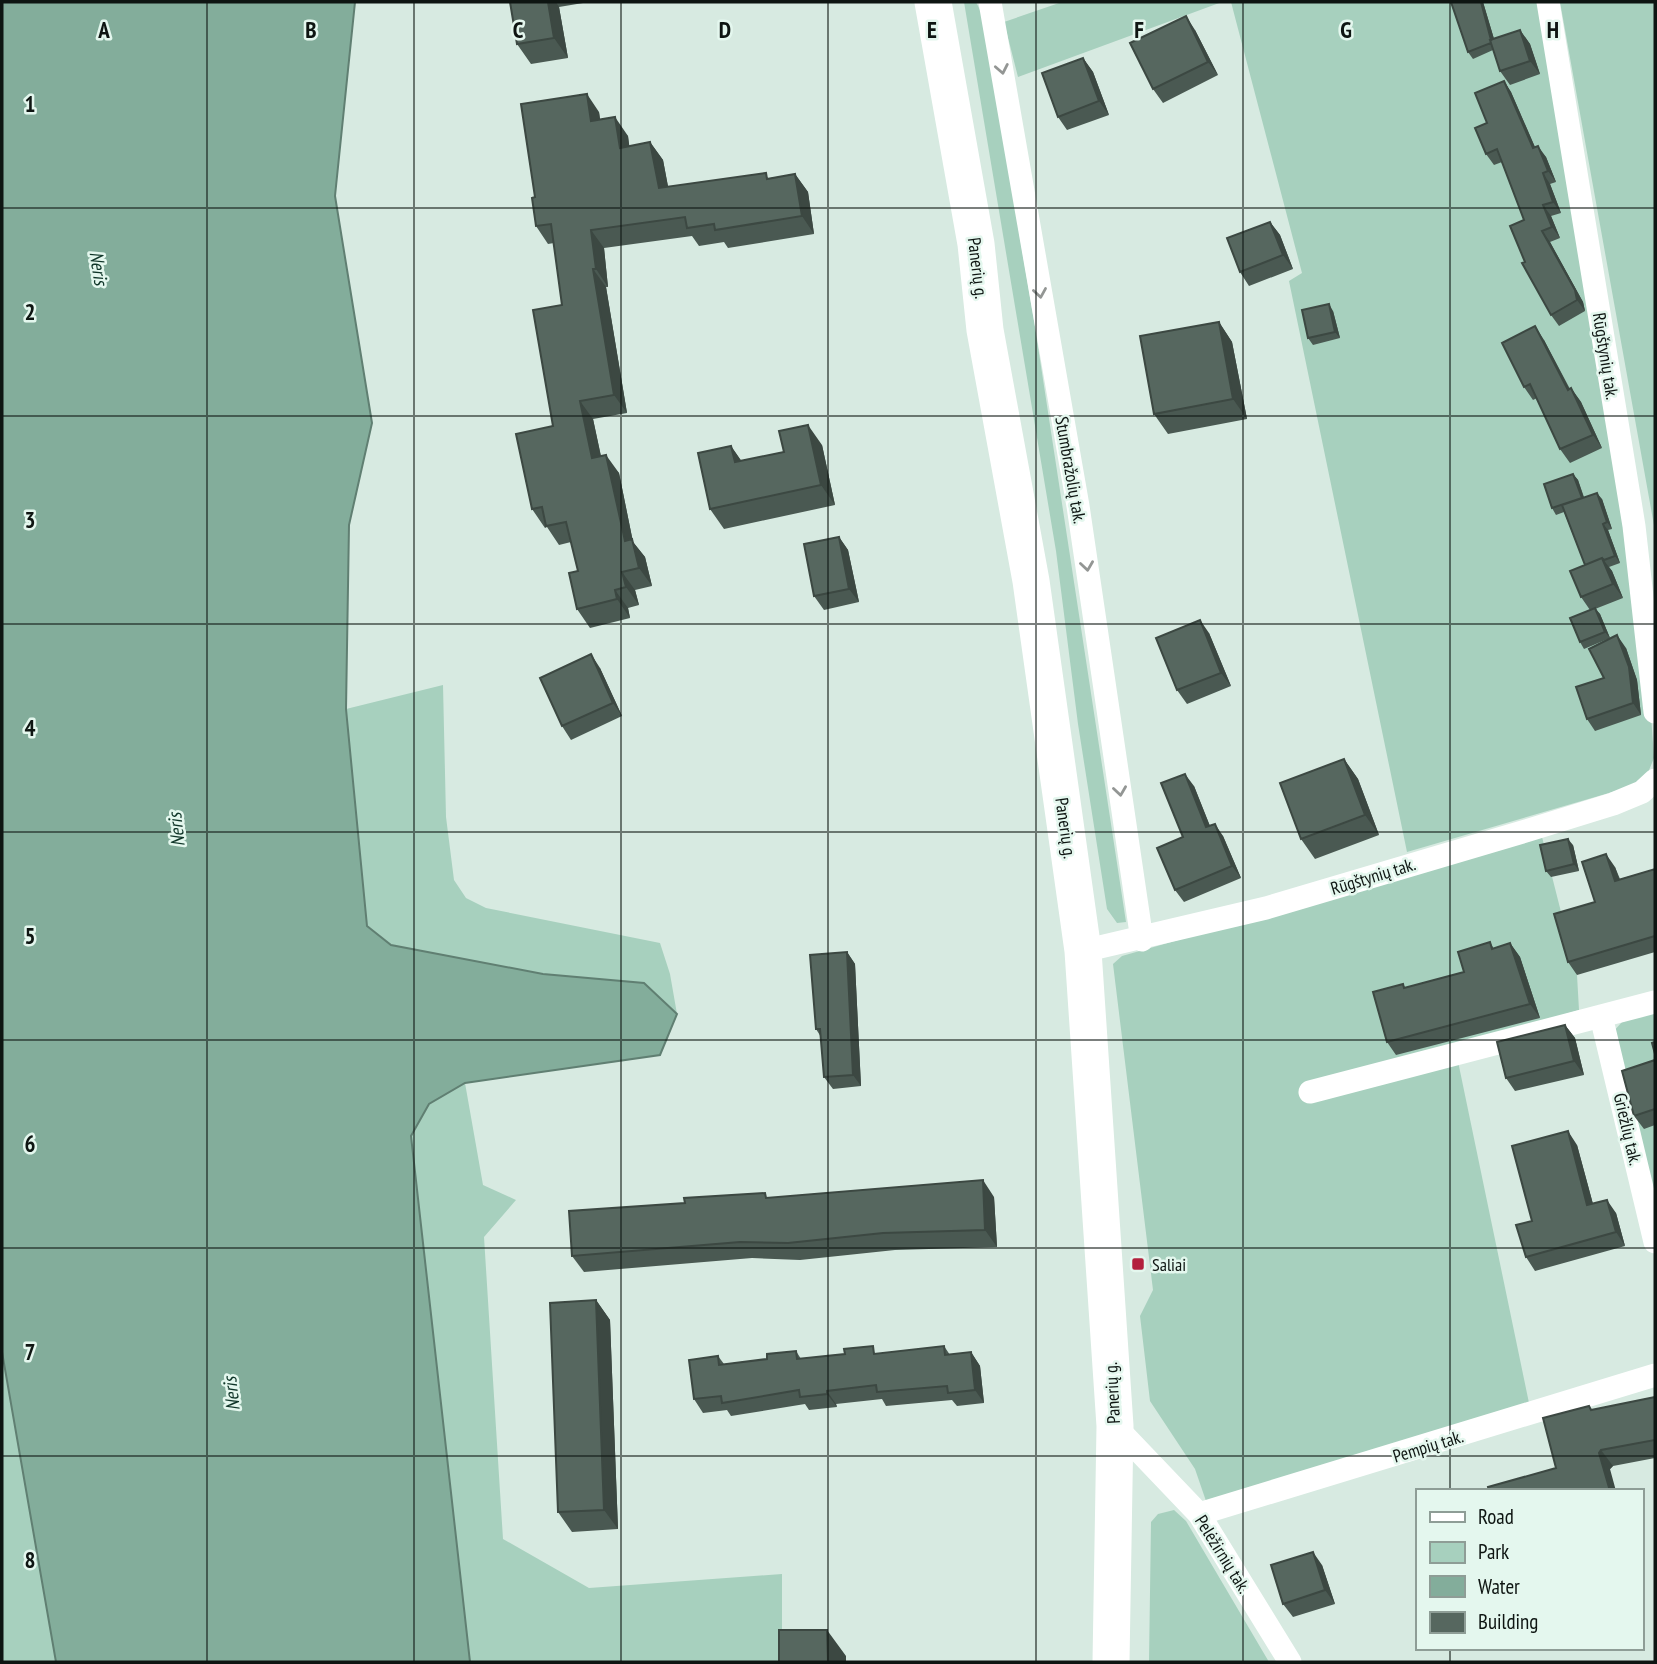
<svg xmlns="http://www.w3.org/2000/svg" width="1657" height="1664" viewBox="0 0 1657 1664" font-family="'PT Sans Narrow',sans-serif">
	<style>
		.green { fill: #a7d0be }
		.water { fill: #83ad9b; stroke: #607f72; stroke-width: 2 }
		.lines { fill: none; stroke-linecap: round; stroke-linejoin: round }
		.street { stroke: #fff; stroke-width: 23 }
		.primary { stroke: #fff; stroke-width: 37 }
		.wall { fill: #4a5952 }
		.shaded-wall { fill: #3c4842 }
		.building { fill: #56675f; stroke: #3c4842; stroke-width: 2 }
		.oneway { stroke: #939694 }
		.grid { fill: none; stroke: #0e1512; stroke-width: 2; stroke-opacity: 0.55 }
		.poi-dot { fill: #b3213d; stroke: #e4f7ee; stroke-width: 2.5 }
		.labels { text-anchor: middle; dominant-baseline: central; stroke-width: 5; stroke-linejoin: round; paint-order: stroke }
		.street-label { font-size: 18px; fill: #0e1512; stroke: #e4f7ee }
		.poi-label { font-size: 18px; fill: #0e1512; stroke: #e4f7ee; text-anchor: start }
		.water-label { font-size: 19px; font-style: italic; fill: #0f3528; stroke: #e4f7ee }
		.grid-label { font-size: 23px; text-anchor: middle; font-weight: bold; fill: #0e1512; stroke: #e4f7ee; stroke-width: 5; stroke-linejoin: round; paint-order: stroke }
	</style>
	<rect width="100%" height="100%" fill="#d7eae1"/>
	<!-- green -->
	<path class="green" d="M964 2H976L983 16 1035 327 1126 922 1117 923 1107 909 1078 724 1056 551Z
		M1062 2H1222L1018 77 1004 22Z
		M1231 2H1538L1649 686 1654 758 1647 775 1633 786 1407 852 1289 281 1302 273Z
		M1560 2H1655V531Z
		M443 685 446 817 454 880 466 898 486 908 660 943 670 974 677 1014 644 983 543 974 391 945 367 926 346 709Z
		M1542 837 1577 975 1579 1010 1455 1047 1529 1403 1206 1501 1195 1469 1150 1401 1140 1316 1153 1290 1113 964 1122 956Z
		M1655 1012V1213L1612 1033 1622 1022Z
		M465 1083 483 1185 516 1200 484 1237 503 1539 589 1588 782 1574V1662H470L411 1136 429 1104Z
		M2 1352 52 1629 56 1662H2Z
		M1174 1510 1186 1521 1269 1662H1149L1151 1522 1158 1514Z"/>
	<!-- water -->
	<path class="water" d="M2 2H355L335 196 372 423 349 525 346 709 367 926 391 945 543 974 644 983 677 1014 660 1055 465 1083 429 1104 411 1136 470 1662H56L2 1352Z"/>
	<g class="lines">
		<!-- street -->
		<path class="street" d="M990 2 1078 506 1142 940
			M1548 2 1634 526 1655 712
			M1083 951 1266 908 1529 830 1613 804 1642 792 1655 780
			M1601 1016 1655 1242
			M1310 1092 1655 1002
			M1115 1426 1199 1514 1290 1662
			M1199 1514 1655 1375"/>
		<!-- primary -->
		<path class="primary" d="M933 2 976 244 985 330 1031 581 1083 951 1115 1426 1111 1662"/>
	</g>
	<!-- wall -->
	<path class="wall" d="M510 2H589L559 7 568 58 531 64 517 44Z
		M1451 2H1483L1494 39 1520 30 1530 44 1540 74 1510 85 1500 71 1493 50 1473 59 1468 52Z
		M1195 30 1218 75 1163 103 1153 89Z
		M1083 58 1093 72 1109 115 1067 130 1058 117Z
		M1504 81 1511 92 1535 147 1546 157 1556 182 1550 184 1561 213 1551 216 1560 238 1550 242 1583 302 1585 311 1559 326 1551 315 1525 262 1524 220 1502 162 1494 165 1486 154 1487 123Z
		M599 112 600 120 628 136 629 146 650 142 663 160 668 187 770 178 795 174 808 192 814 234 728 248 724 242 699 246 692 236 604 248 608 287H606L627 413 593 419 601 456 619 473 633 542 645 557 652 586 635 590 639 605 628 608 630 618 590 628 577 609 578 571 571 542 559 545 547 527 545 528 532 509 553 426 562 305 554 243 548 244 536 226Z
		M1270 222 1280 235 1293 269 1249 286 1240 272Z
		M1333 311 1340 338 1313 345 1308 338Z
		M1219 322 1232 342 1247 419 1168 434 1154 414Z
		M1544 340 1570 389 1571 388 1581 402 1602 448 1570 463 1560 449 1537 398 1533 400 1524 387Z
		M822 445 835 505 724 529 710 509 731 446 741 461Z
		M1573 474 1578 480 1584 497 1602 499 1612 529 1608 530 1620 563 1609 567 1612 571 1623 598 1595 609 1600 614 1610 638 1584 649 1580 642 1590 610 1581 597 1585 565 1564 512 1556 515 1552 508Z
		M839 537 848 550 859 602 824 610 814 596Z
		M1209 633 1231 686 1187 704 1177 690Z
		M1626 648 1637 680 1641 715 1595 731 1587 719 1604 678Z
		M600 668 622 716 571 740 562 726Z
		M1344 759 1358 779 1379 835 1315 859 1301 839Z
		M1194 786 1210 826 1223 836 1241 878 1184 902 1175 890 1183 837Z
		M1573 845 1579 871 1551 877 1546 871Z
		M1615 867 1620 879 1655 869V952L1577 975 1568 962 1595 902Z
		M1490 942 1494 949 1510 943 1520 957 1540 1018 1396 1055 1387 1042 1406 988 1464 972Z
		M847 952 855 964 861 1086 833 1089 824 1077 821 1037 816 1029Z
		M1565 1025 1575 1038 1584 1075 1515 1091 1506 1078Z
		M1655 1060V1125L1644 1129 1634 1116Z
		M1577 1145 1593 1204 1616 1213 1625 1246 1535 1271 1526 1257 1532 1221Z
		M994 1197 997 1247 895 1250 800 1260 752 1258 584 1272 572 1256 685 1203 769 1198Z
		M596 1300 610 1320 618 1529 572 1532 558 1512Z
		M944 1346 950 1355 971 1352 980 1366 984 1403 957 1406 952 1400 886 1406 882 1399 836 1404 837 1407 809 1410 805 1404 731 1416 727 1410 703 1413 694 1399 718 1356 724 1364 767 1359 796 1351 801 1359 879 1354Z
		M1655 1397V1458L1613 1466 1610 1469 1556 1468 1592 1410Z
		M1322 1565 1335 1604 1293 1617 1283 1604Z"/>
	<!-- shaded-wall -->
	<path class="shaded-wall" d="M548 2H556L559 7 568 58 554 38Z
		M1481 2H1483L1497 49 1492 42Z
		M1186 16 1195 30 1218 75 1208 62Z
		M1520 30 1530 44 1540 74 1530 61Z
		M1083 58 1093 72 1109 115 1099 101Z
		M1504 81 1511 92 1540 159 1533 148Z
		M587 94 599 112 603 139 591 121Z
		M615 117 628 136 632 166 620 148Z
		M650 142 663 160 672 207 659 188Z
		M1538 146 1546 157 1556 182 1548 171Z
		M1543 173 1550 184 1561 213 1553 202Z
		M795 174 808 192 814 234 802 216Z
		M1543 205 1551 216 1560 238 1552 227Z
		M1270 222 1280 235 1293 269 1283 255Z
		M591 230 604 248 608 287 596 269Z
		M1542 231 1550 242 1583 302 1585 311 1577 300Z
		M593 269 606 287 627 413 614 395Z
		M1329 304 1333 311 1340 338 1335 332Z
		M1219 322 1232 342 1247 419 1233 399Z
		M1535 326 1544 340 1577 404 1568 390Z
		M1571 388 1581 402 1602 448 1593 435Z
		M580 401 593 419 605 476 592 458Z
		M808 425 822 445 835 505 821 485Z
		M731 446 745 466 735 462Z
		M606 455 619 473 633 542 645 557 652 586 639 568 625 541Z
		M1573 474 1578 480 1586 505 1582 498Z
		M1597 493 1602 499 1612 529 1607 522Z
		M1603 524 1608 530 1620 563 1615 556Z
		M839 537 848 550 859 602 849 589Z
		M1602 558 1612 571 1623 598 1613 584Z
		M622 572 635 590 639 605 626 587Z
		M615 590 628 608 630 618 617 599Z
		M1595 608 1600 614 1610 638 1605 632Z
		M1200 620 1209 633 1231 686 1221 673Z
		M1617 635 1626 648 1637 680 1641 715 1633 703Z
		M591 654 600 668 622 716 613 703Z
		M1344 759 1358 779 1379 835 1365 815Z
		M1185 774 1194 786 1215 839 1206 827Z
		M1215 824 1223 836 1241 878 1232 866Z
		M1568 839 1573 845 1579 871 1574 864Z
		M1606 854 1615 867 1624 893 1615 881Z
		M1510 943 1520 957 1540 1018 1530 1004Z
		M847 952 855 964 861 1086 853 1075Z
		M1565 1025 1575 1038 1584 1075 1574 1061Z
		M1568 1131 1577 1145 1597 1219 1587 1205Z
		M983 1180 994 1197 997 1247 985 1230Z
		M1607 1200 1616 1213 1625 1246 1616 1232Z
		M596 1300 610 1320 618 1529 604 1510Z
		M971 1352 980 1366 984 1403 975 1390Z
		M827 1391 836 1404 837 1407 827 1394Z
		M1601 1450 1613 1466 1610 1469 1616 1491H1610L1599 1453Z
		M1313 1552 1322 1565 1335 1604 1325 1590Z
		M827 1630 846 1656V1662H828Z"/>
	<!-- building -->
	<path class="building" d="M510 2H548L554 38 517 44Z
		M1451 2H1481L1491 40H1490L1491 43 1468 52Z
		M1186 16 1208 62 1153 89 1130 43Z
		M1520 30 1530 61 1500 71 1490 40Z
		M1083 58 1099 101 1058 117 1042 73Z
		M1504 81 1533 148 1538 146 1548 171 1543 173 1553 202 1543 205 1552 227 1542 231 1575 290 1577 300 1551 315 1522 263 1525 262 1510 226 1524 220 1497 149 1486 154 1475 128 1487 123 1475 93Z
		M587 94 591 121 615 117 620 148 650 142 659 188 766 173 767 179 795 174 802 216 715 230 714 224 687 228 685 217 591 230 596 269H593L614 395 580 401 592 458 606 455 625 541 632 539 639 568 622 572 626 587 615 590 617 599 577 609 569 573 578 571 566 522 546 526 542 507 532 509 516 434 553 426 533 310 562 305 551 224 536 226 532 198 535 197 521 104Z
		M1270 222 1283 255 1240 272 1227 238Z
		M1329 304 1335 332 1308 338 1302 310Z
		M1219 322 1233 399 1154 414 1140 336Z
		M1535 326 1568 390 1571 388 1593 435 1560 449 1530 384 1524 387 1502 343Z
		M808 425 821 485 710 509 698 453 731 446 735 462 784 452 779 431Z
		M1573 474 1582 498 1552 508 1544 484Z
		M1597 493 1607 522 1603 524 1615 556 1604 560 1602 558 1585 565 1562 505Z
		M839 537 849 589 814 596 804 544Z
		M1602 558 1613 584 1581 597 1570 571Z
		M1595 608 1605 632 1580 642 1570 618Z
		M1200 620 1221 673 1177 690 1156 638Z
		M1617 635 1629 667 1633 703 1587 719 1576 687 1604 678 1589 649Z
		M591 654 613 703 562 726 540 678Z
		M1344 759 1365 815 1301 839 1280 783Z
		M1185 774 1206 827 1215 824 1232 866 1175 890 1157 848 1183 837 1161 783Z
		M1568 839 1574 864 1546 871 1540 845Z
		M1606 854 1615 881 1655 869V936L1568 962 1554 914 1595 902 1582 862Z
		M1490 942 1492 949 1510 943 1530 1004 1387 1042 1373 992 1403 984 1404 988 1464 972 1458 952Z
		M847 952 853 1075 824 1077 820 1029H816L810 955Z
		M1565 1025 1574 1061 1506 1078 1497 1042Z
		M1655 1042V1054L1652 1043Z
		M1655 1060V1109L1634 1116 1622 1071Z
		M1568 1131 1587 1205 1607 1200 1616 1232 1526 1257 1516 1225 1532 1221 1512 1146Z
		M983 1180 985 1230 883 1233 788 1243 740 1242 572 1256 569 1211 685 1203 684 1198 765 1193 766 1198Z
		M596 1300 604 1510 558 1512 550 1303Z
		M873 1346 874 1354 944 1346 945 1355 971 1352 975 1390 948 1393 947 1386 877 1392 876 1385 827 1391V1394L800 1397 799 1390 722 1403 721 1396 694 1399 689 1360 718 1356 719 1365 767 1359V1354L796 1351 797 1359 845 1354 844 1349Z
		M1655 1397V1440L1601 1450 1599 1453 1610 1491H1489L1488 1487 1556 1468 1543 1418 1589 1406 1591 1410Z
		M1313 1552 1325 1590 1283 1604 1271 1565Z
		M779 1630H827L828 1662H779Z"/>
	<!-- one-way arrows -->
	<defs><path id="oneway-chevron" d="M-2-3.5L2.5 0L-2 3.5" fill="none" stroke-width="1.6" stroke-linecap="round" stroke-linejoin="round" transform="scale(1.75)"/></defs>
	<g class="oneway">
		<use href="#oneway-chevron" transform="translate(1002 69) rotate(79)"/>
		<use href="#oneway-chevron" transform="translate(1040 293) rotate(81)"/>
		<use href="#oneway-chevron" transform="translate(1087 566) rotate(82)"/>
		<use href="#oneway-chevron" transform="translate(1120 791) rotate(82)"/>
	</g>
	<!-- grid -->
	<path class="grid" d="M207 2V1662M414 2V1662M621 2V1662M828 2V1662M1036 2V1662M1243 2V1662M1450 2V1491M2 208H1655M2 416H1655M2 624H1655M2 832H1655M2 1040H1655M2 1248H1655M2 1456H1655M1450 1648V1662"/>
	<!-- markers -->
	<rect class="poi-dot" x="1131" y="1257" width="14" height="14" rx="3.5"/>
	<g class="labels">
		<!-- street labels -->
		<g class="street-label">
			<text transform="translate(978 268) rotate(83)">Panerių g.</text>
			<text transform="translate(1606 356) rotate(81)">Rūgštynių tak.</text>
			<text transform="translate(1071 470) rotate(80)">Stumbražolių tak.</text>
			<text transform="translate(1066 828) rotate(82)">Panerių g.</text>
			<text transform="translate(1373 876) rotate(-17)">Rūgštynių tak.</text>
			<text transform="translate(1628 1129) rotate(77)">Griežlių tak.</text>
			<text transform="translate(1112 1393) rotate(-93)">Panerių g.</text>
			<text transform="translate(1428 1446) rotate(-17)">Pempių tak.</text>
			<text transform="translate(1223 1554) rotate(58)">Pelėžirnių tak.</text>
		</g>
		<!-- poi labels -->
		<g class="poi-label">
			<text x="1152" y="1264">Saliai</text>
		</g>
		<!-- water labels -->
		<g class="water-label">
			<text transform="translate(99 268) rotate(81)">Neris</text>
			<text transform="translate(176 830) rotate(-96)">Neris</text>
			<text transform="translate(231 1394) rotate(-96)">Neris</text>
		</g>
	</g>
	<g class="grid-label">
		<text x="104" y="38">A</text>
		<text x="311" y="38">B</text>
		<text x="518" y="38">C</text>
		<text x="725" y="38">D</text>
		<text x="932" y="38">E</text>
		<text x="1139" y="38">F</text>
		<text x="1346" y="38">G</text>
		<text x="1553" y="38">H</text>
		<text x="30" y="112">1</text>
		<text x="30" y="320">2</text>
		<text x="30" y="528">3</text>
		<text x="30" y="736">4</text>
		<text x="30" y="944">5</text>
		<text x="30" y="1152">6</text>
		<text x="30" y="1360">7</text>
		<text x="30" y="1568">8</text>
	</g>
	<!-- border -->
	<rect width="1657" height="1664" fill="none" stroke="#0e1512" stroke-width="7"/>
	<!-- legend -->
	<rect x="1416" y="1489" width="228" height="161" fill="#e4f7ee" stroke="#8e9d96" stroke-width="2"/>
	<rect x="1430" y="1512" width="35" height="10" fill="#ffffff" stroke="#8e9d96" stroke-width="2"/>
	<text x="1478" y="1524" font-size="21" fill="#0e1512">Road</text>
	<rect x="1430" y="1542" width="35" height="21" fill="#a7d0be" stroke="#8e9d96" stroke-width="2"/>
	<text x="1478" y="1559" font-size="21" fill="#0e1512">Park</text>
	<rect x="1430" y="1576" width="35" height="21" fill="#83ad9b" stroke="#8e9d96" stroke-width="2"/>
	<text x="1478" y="1594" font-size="21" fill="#0e1512">Water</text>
	<rect x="1430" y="1612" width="35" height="21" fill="#56675f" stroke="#8e9d96" stroke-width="2"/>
	<text x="1478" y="1629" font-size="21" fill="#0e1512">Building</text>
</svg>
